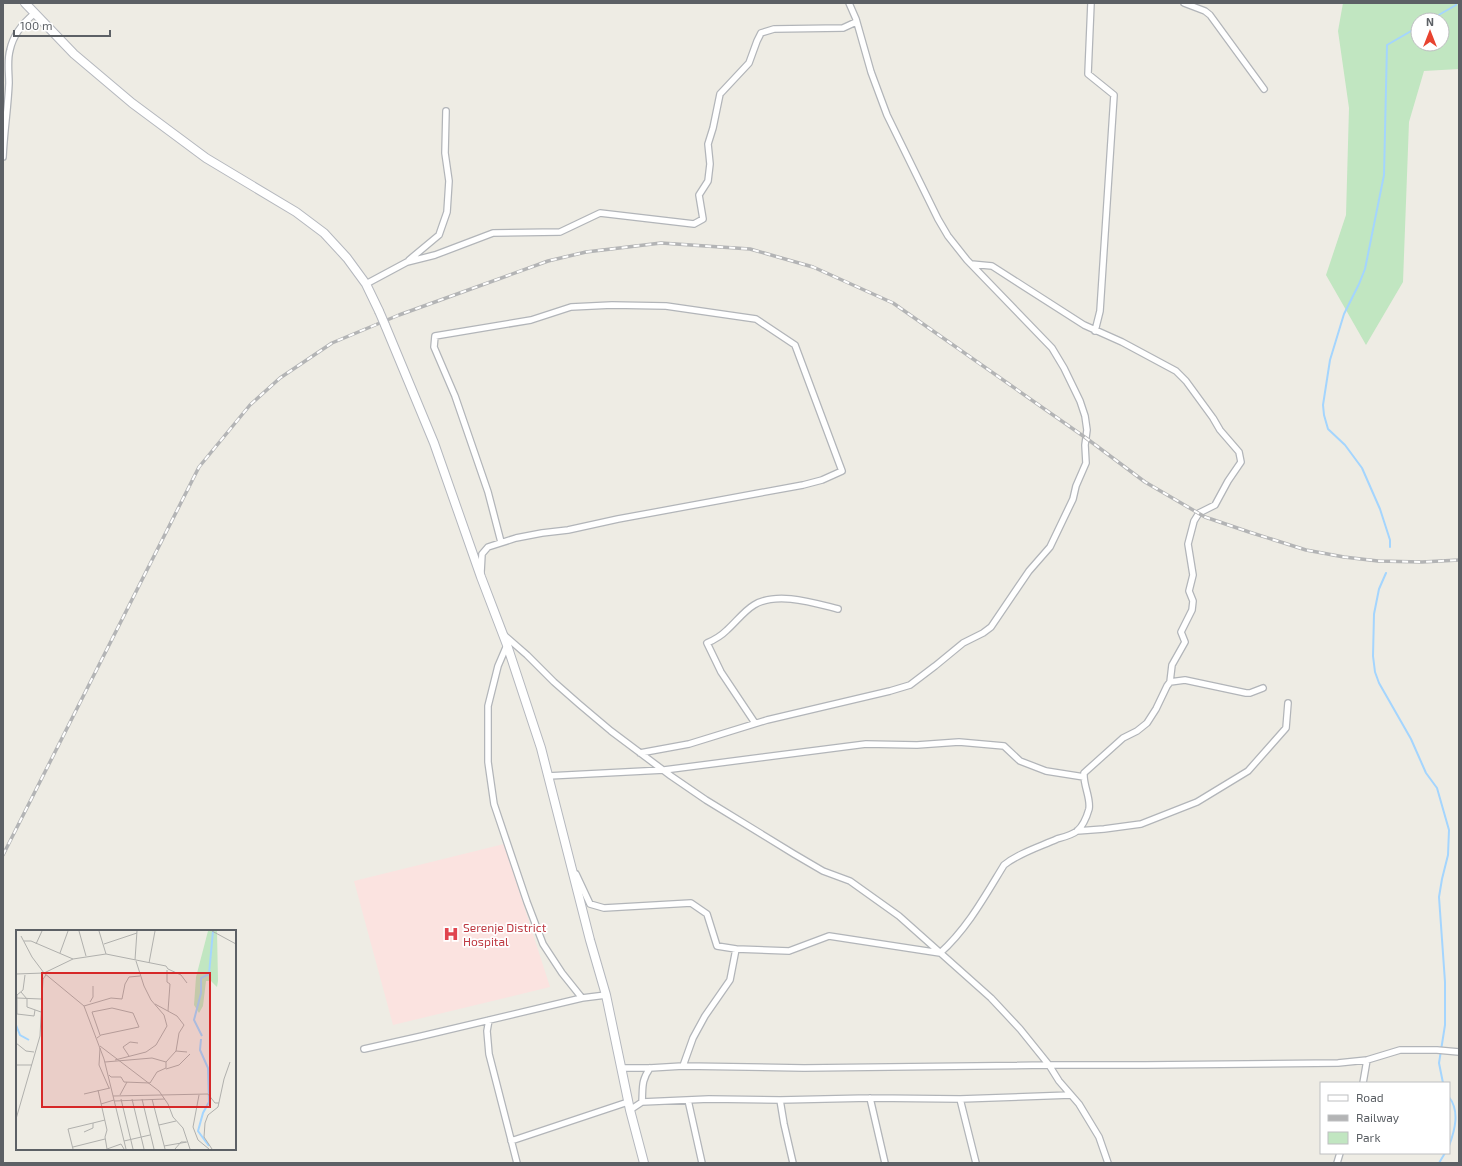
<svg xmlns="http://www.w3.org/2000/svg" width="1462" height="1166" viewBox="0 0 1462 1166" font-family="'Exo 2',sans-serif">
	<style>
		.medical { fill: #fbe3e0 }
		.green { fill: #c1e6c1; fill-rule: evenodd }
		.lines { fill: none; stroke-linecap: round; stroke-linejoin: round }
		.stream { stroke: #a4d5fe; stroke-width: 2 }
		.street-casing { stroke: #b2b5b9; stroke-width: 8 }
		.secondary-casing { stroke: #b5b8be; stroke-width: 10 }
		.street { stroke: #fff; stroke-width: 5.5 }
		.secondary { stroke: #fff; stroke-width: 8 }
		.rail-casing { stroke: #b3b4b5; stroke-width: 3.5 }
		.rail { stroke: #fff; stroke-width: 2; stroke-dasharray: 6; stroke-linecap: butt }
		.secondary-bridge-casing { stroke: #b5b8be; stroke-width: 10; stroke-linecap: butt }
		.secondary-bridge { stroke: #fff; stroke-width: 8 }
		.labels { text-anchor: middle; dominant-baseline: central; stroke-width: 3.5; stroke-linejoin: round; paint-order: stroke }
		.health-label { font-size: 12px; fill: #be3a42; stroke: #fff; text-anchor: start }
		.inset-river { fill: none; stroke: #a4d5fe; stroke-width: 2 }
		.inset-road { fill: none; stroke: #b0b0ad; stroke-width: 1 }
		.view { fill: #d62828; fill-opacity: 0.15; stroke: #d62828; stroke-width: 2 }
		.inset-edge { fill: none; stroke: #5c6065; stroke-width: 2 }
	</style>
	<rect width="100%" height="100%" fill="#eeece4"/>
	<!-- medical -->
	<path class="medical" d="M504 844 550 987 393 1025 354 881Z"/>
	<!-- green -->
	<path class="green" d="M1343 3H1459V69L1424 71 1409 122 1403 282 1366 345 1326 275 1346 215 1349 108 1338 31ZM1418 20H1442V44H1418Z"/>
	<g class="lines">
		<!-- stream -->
		<path class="stream" d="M1430 20 1456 5V3
			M1390 547V540L1380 509 1362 468 1345 445 1328 429 1324 415 1323 405 1330 360 1344 314 1359 284 1365 269 1384 175 1387 45 1418 27
			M1386 573 1379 589 1374 614 1373 656 1375 672 1379 683 1411 739 1426 773 1437 788 1449 830 1448 855 1442 879 1439 897 1445 982V1025L1439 1063 1443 1083
			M1449 1097C1460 1111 1455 1130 1449 1146
			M1439 1163 1445 1153"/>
		<defs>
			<path id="street" d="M1091 3 1088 74 1114 95 1100 311 1095 331
				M1184 3 1205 11 1210 15 1264 89
				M3 157C4 132 8 108 9 83 9 73 7 60 10 50 13 35 24 22 35 13
				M409 260 439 235 447 212 449 181 445 153 446 111
				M971 264 992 266 1084 325 1122 342 1176 371 1186 381 1213 418 1220 430 1239 452 1241 462 1228 481 1215 505 1199 513 1194 521 1188 544 1193 575 1189 591 1193 601 1192 610 1181 632 1185 642 1172 665 1170 682
				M366 284 407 262 435 255 493 233 560 232 600 213 694 224 703 219 699 195 708 181 710 164 708 144 713 128 720 94 749 63 757 41 761 33 774 29 843 28 856 22
				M481 572 482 554 488 547 516 538 542 533 568 530 618 519 803 485 822 480 842 471 795 345 756 319 666 306 612 305 571 307 531 320 435 336 434 347 455 396 488 492 501 542
				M504 635 527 655 554 682 579 704 611 731 671 776 706 800 794 854 823 871 850 881 899 916 991 998 1020 1029 1049 1065 1059 1081 1079 1104 1099 1137 1108 1163
				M507 645 498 666 488 706V762L494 804 527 902 543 944 562 973 582 998
				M755 723 721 672 707 643C714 640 721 636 727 630 736 622 744 611 754 605 777 591 814 603 838 609
				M640 753 689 744 767 720 890 691 910 685 935 666 963 643 983 633 991 627 1029 571 1050 547 1073 499 1076 486 1086 463 1085 445 1087 430 1085 416 1080 401 1064 368 1052 348 967 260 948 236 938 219 887 115 871 72 856 19 849 3
				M548 776 664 770 866 744 917 745 959 742 1004 746 1020 761 1046 771 1084 777
				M1077 831 1104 829 1141 824 1197 802 1248 771 1286 728 1288 703
				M576 874 590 904 604 908 691 903 707 914 717 946 736 949 789 951 829 936 940 953C967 929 985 896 1004 865 1019 853 1039 847 1057 839 1064 837 1072 835 1077 831 1083 826 1087 816 1089 809 1091 798 1083 785 1084 773L1123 738 1137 731 1147 723 1156 709 1167 686 1170 682 1185 680 1246 693H1250L1263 688
				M489 1020 487 1031 489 1054 517 1163
				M364 1049 422 1036 582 998 606 995
				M683 1066 693 1038 705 1016 730 980 736 949
				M621 1068H650L683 1066 804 1068 1049 1065H1145L1338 1063 1367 1060 1400 1050H1437L1459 1052
				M1363 1083 1367 1060
				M870 1098 885 1163
				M960 1099 976 1163
				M688 1100 702 1163
				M780 1100 784 1124 793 1163
				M642 1102C643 1087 641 1081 650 1068
				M630 1110 642 1102 709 1099 780 1100 870 1098 960 1099 1071 1095
				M511 1141 628 1102
				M1337 1163 1340 1153"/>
			<path id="secondary" d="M25 3 74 54 132 103 206 158 296 212 324 233 347 258 366 284 379 311
				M385 325 434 443 481 577 507 645 541 748 590 940 606 995 630 1110 644 1163"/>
		</defs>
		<!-- street casing -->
		<use href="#street" class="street-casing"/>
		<!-- secondary casing -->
		<use href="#secondary" class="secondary-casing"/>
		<!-- street -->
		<use href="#street" class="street"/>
		<!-- secondary -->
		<use href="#secondary" class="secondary"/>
		<defs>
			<path id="rail" d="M3 855 199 467 250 405 280 378 332 343 399 315 548 261 586 252 661 243 750 249 813 267 893 303 1086 438 1145 482 1205 517 1249 532 1306 550 1344 557 1378 561 1422 562 1459 560"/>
		</defs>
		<!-- rail casing -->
		<use href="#rail" class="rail-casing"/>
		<!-- rail -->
		<use href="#rail" class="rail"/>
		<defs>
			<path id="secondary-bridge" d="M379 311 385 325"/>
		</defs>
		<!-- secondary-bridge casing -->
		<use href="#secondary-bridge" class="secondary-bridge-casing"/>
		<!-- secondary-bridge -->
		<use href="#secondary-bridge" class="secondary-bridge"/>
	</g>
	<!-- icons -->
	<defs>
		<symbol id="hospital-bare" viewBox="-9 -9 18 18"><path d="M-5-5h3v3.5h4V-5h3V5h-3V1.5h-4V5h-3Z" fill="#e0444e" stroke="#fff" stroke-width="2.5" paint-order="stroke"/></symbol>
	</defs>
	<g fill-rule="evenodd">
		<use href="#hospital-bare" x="440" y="923" width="22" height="22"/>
	</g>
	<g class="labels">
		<!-- health labels -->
		<g class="health-label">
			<text x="463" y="927">Serenje District<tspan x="463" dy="14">Hospital</tspan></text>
		</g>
	</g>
	<!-- overview -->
	<g transform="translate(16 930)">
		<rect width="220" height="220" fill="#eeece4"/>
		<path d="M192 1H201L202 51 201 57 195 51H190L187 76 183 83 178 75 180 47Z" fill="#c1e6c1"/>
		<path class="inset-river" d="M0 95 4 105 13 110M186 106 178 90 185 63V48L193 44 197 1M185 109 184 120 192 138 193 172 187 183 182 201 193 216"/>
		<path class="inset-road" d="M63 1 70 26M83 1 90 24M196 1 220 14M5 6 16 27 28 43 68 76 88 129 110 219M8 11H15L57 29M20 14 26 1M88 14 121 3M44 23 52 1M119 30 121 1M133 33 139 1M151 40V52L154 54 152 81M0 44 28 43 57 29 90 24 150 36 152 39 165 45 171 53M9 45 7 60 1 65V84L18 86 19 80M5 62 11 69V77L25 82M1 68 25 69M74 72 77 67V56M139 74 161 86 168 95 163 103 160 121M68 76 95 68 106 69 109 54 113 47 124 46M81 108 85 105 123 97 117 83 96 78 76 82 84 105M0 113 10 121 18 122M84 116 143 161 152 174 157 187 167 198 174 219M84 118 83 135 93 158M113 126 107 117 114 112 122 113M99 130 130 122 140 115 151 96 148 85 135 70 128 56 120 31M89 132 136 128 150 132M0 135H16M150 139 163 135 174 124M93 145 95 147H105L108 152 134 153 141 142 150 138V132L160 121 171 122M82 160 91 200 89 207 91 219M68 164 94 158M104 165 111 152M183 165 177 197 182 210 193 219M97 166 192 164 199 173H203M105 169 117 219M116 169 128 219M126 169 138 219M136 169 149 219M98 171 149 169M85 174 98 170M0 189 24 106 27 49 30 45M143 195 160 191M68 202 77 198V193L89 190M108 211 134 205M148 216 171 212M57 217 89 209M57 219 52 199 77 193M91 219 105 214 108 219M159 219 165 212H170M196 219 188 207 189 193 192 185 202 177 208 149 214 132"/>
		<path class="view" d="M26 43H194V177H26Z"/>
		<rect width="220" height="220" class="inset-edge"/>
	</g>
	<!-- border -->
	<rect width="1462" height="1166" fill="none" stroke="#5c6065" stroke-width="8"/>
	<!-- legend -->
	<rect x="1320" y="1082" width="130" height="72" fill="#ffffff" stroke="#bebfc1"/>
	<rect x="1328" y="1095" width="20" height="6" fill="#ffffff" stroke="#bebfc1"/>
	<text x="1356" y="1102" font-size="12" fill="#5c6065">Road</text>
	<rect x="1328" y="1115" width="20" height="6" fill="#b3b4b5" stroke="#bebfc1"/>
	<text x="1356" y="1122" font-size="12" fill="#5c6065">Railway</text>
	<rect x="1328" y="1132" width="20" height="12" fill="#c1e6c1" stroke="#bebfc1"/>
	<text x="1356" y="1142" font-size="12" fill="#5c6065">Park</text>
	<!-- north arrow -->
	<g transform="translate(1430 32)"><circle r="19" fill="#ffffff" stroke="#bebfc1"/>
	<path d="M0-3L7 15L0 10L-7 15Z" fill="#e84330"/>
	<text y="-6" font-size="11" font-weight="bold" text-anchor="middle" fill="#5c6065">N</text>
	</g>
	<!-- scale -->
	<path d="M14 30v6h96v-6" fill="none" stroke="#5c6065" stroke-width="2"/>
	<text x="20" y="30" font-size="12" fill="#5c6065" stroke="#ffffff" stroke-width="3" paint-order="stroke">100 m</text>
</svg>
